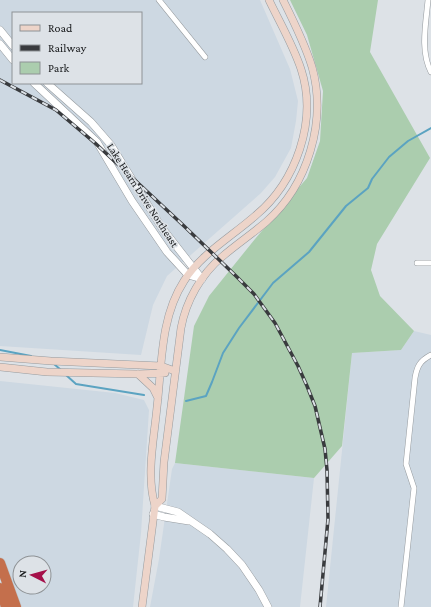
<svg xmlns="http://www.w3.org/2000/svg" width="431" height="607" viewBox="0 0 431 607" font-family="'Crimson Pro',serif">
	<style>
		.built { fill: #cdd8e2; fill-rule: evenodd }
		.green { fill: #abcdae }
		.lines { fill: none; stroke-linecap: round; stroke-linejoin: round }
		.stream { stroke: #5ba3c1; stroke-width: 2 }
		.minor-casing { stroke: #969b9f; stroke-width: 6 }
		.tertiary-casing { stroke: #969b9f; stroke-width: 8 }
		.secondary-casing { stroke: #969b9f; stroke-width: 8 }
		.motorway-casing { stroke: #bebfbf; stroke-width: 11 }
		.minor { stroke: #fff; stroke-width: 5 }
		.tertiary { stroke: #fff; stroke-width: 7 }
		.secondary { stroke: #edd4c9; stroke-width: 7 }
		.motorway { stroke: #c46f4c; stroke-width: 10 }
		.rail-casing { stroke: #393b3e; stroke-width: 3.5 }
		.rail { stroke: #dde2e7; stroke-width: 2; stroke-dasharray: 6; stroke-linecap: butt }
		.labels { text-anchor: middle; dominant-baseline: central; stroke-width: 3; stroke-linejoin: round; paint-order: stroke }
		.street-label { font-size: 11px; fill: #17191b; stroke: #dde2e7 }
	</style>
	<rect width="100%" height="100%" fill="#dde2e7"/>
	<!-- built -->
	<path class="built" d="M0 0H260L290 69 298 101 296 121 291 148 275 177 261 193 167 276 153 305 141 355 0 346ZM13 13H141V83H13Z
		M414 331 431 335V607H326L352 353 401 350Z
		M0 381 115 393 144 400 149 410 141 533 133 607H10L0 572ZM20 563H44V587H20Z
		M175 463 314 478 300 607H150L159 559 172 469Z"/>
	<!-- green -->
	<path class="green" d="M290 0H378L370 52 430 158 377 244 371 270 380 296 414 331 401 350 352 353 342 446 314 478 175 463 194 326 209 296 255 239 307 178 320 141 323 91 307 35Z"/>
	<g class="lines">
		<!-- stream -->
		<path class="stream" d="M0 350 31 356
			M54 364 61 370
			M66 375 76 384 144 395
			M186 401 206 396 212 382 223 353 239 328 273 283 309 252 346 206 368 188 372 179 389 157 408 141 431 128"/>
		<defs>
			<path id="minor" d="M159 0 205 57
				M428 0C426 23 420 51 431 72
				M417 263H431
				M401 607 414 488 406 464 415 378C417 366 420 361 431 355"/>
			<path id="tertiary" d="M0 30 13 46
				M0 44 13 60
				M34 83 97 142 132 201 167 252 188 275 202 279
				M47 83 91 122 111 145 162 228 202 279
				M155 506 178 512 210 534 227 549 242 565 259 590 268 607
				M153 514 164 517 189 521"/>
			<path id="secondary" d="M0 357 51 361 161 366 175 371
				M0 367 47 372 138 374 165 373
				M138 374 153 388 158 398
				M155 506 162 499 164 462 181 328C186 301 201 274 223 256 237 244 252 234 266 222 308 185 327 121 312 67 305 44 294 22 283 0
				M142 607 155 506C146 475 154 439 157 407 162 365 160 318 184 281 201 254 231 237 255 216 296 182 318 121 301 69 293 45 280 23 269 0"/>
			<path id="motorway" d="M0 563 16 607
				M0 588 6 607"/>
		</defs>
		<!-- minor casing -->
		<use href="#minor" class="minor-casing"/>
		<!-- tertiary casing -->
		<use href="#tertiary" class="tertiary-casing"/>
		<!-- secondary casing -->
		<use href="#secondary" class="secondary-casing"/>
		<!-- motorway casing -->
		<use href="#motorway" class="motorway-casing"/>
		<!-- minor -->
		<use href="#minor" class="minor"/>
		<!-- tertiary -->
		<use href="#tertiary" class="tertiary"/>
		<!-- secondary -->
		<use href="#secondary" class="secondary"/>
		<!-- motorway -->
		<use href="#motorway" class="motorway"/>
		<defs>
			<path id="rail" d="M0 80 56 110 95 143 184 226 237 277 254 294 275 323 298 366 307 386 315 406 325 449 327 470 328 519 320 607"/>
		</defs>
		<!-- rail casing -->
		<use href="#rail" class="rail-casing"/>
		<!-- rail -->
		<use href="#rail" class="rail"/>
	</g>
	<g class="labels">
		<!-- street labels -->
		<g class="street-label">
			<text transform="translate(143 195) rotate(57)">Lake Hearn Drive Northeast</text>
		</g>
	</g>
	<!-- legend -->
	<rect x="12" y="12" width="130" height="72" fill="#dde2e7" stroke="#8e9295"/>
	<rect x="20" y="25" width="20" height="6" fill="#edd4c9" stroke="#8e9295"/>
	<text x="48" y="32" font-size="12" fill="#17191b">Road</text>
	<rect x="20" y="45" width="20" height="6" fill="#393b3e" stroke="#8e9295"/>
	<text x="48" y="52" font-size="12" fill="#17191b">Railway</text>
	<rect x="20" y="62" width="20" height="12" fill="#abcdae" stroke="#8e9295"/>
	<text x="48" y="72" font-size="12" fill="#17191b">Park</text>
	<!-- north arrow -->
	<g transform="translate(32 575) rotate(276)"><circle r="19" fill="#dde2e7" stroke="#8e9295"/>
	<path d="M0-3L7 15L0 10L-7 15Z" fill="#a5104a"/>
	<text y="-6" font-size="11" font-weight="bold" text-anchor="middle" fill="#17191b">N</text>
	</g>
</svg>
